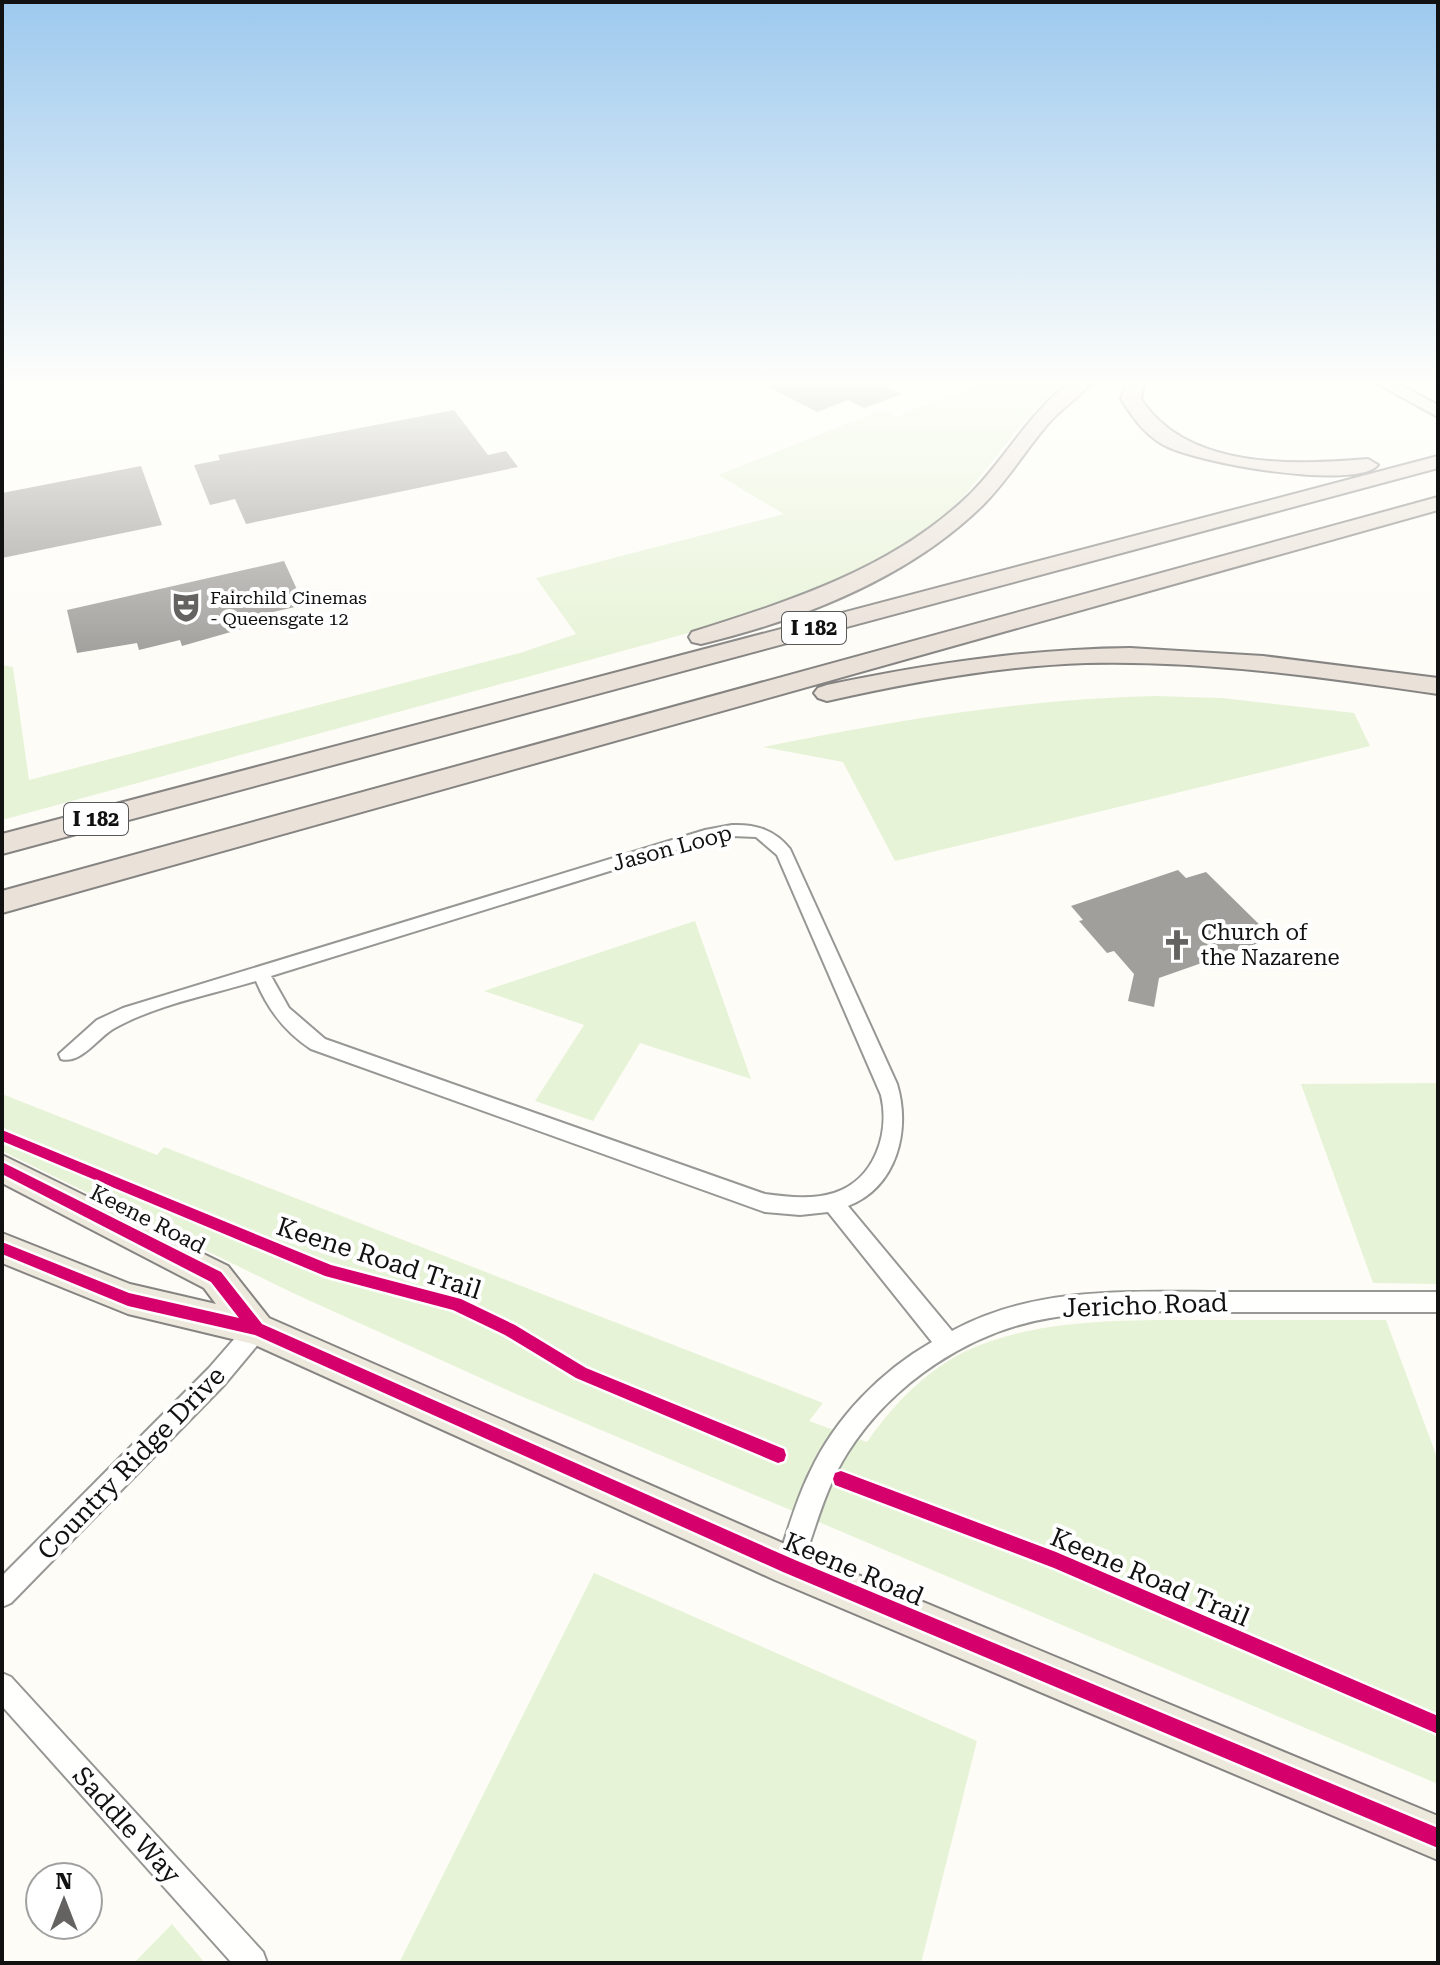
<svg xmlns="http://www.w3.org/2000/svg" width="1440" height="1965" viewBox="0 0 1440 1965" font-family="'Roboto Serif',serif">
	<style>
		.green { fill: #e7f3d7 }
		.building { fill: #a19f9c }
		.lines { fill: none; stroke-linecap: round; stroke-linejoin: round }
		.minor-casing { stroke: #979795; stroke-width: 4 }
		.primary-casing { stroke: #858482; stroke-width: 4 }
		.motorway-casing { stroke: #858482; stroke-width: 4 }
		.minor { fill: #fffffe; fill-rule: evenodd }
		.primary { fill: #ede9dc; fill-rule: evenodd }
		.motorway { fill: #eae1d8; fill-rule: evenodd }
		.cycleway-casing { stroke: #fff; stroke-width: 5 }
		.cycleway { fill: #d6006c; fill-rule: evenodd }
		.labels { text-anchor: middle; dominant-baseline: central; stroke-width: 8; stroke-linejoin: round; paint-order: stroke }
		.far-poi-label { font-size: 18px; fill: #111; stroke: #fff; text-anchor: start }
		.shield { fill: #fff; stroke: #585858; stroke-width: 2 }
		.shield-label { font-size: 20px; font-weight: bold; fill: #111 }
		.street-label { font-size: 22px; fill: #111; stroke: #fff }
		.poi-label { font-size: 22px; fill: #111; stroke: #fff; text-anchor: start }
		.near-street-label { font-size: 26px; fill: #111; stroke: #fff }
	</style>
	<rect width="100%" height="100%" fill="#fdfcf7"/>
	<!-- green -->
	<path class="green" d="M981 383H1068C1018 416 990 473 947 513 881 573 776 603 692 632L2 820V665L13 667 29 780 520 653 576 634 536 578 784 514 718 475 882 410 896 417Z
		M1154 696 1222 698 1354 713 1370 746 895 861 843 762 763 747C892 721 1022 699 1154 696Z
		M695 921 751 1079 640 1043 593 1121 535 1101 584 1025 484 991Z
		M1438 1083V1284L1373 1283 1301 1084Z
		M2 1094 157 1155 164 1147 823 1403 809 1421 867 1442C893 1405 923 1373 964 1352 1037 1317 1131 1320 1210 1320 1269 1320 1327 1320 1386 1320L1438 1460V1784L516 1394 295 1294 2 1151Z
		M594 1573 977 1741 921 1963H399Z
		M172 1924 205 1963H134Z"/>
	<!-- building -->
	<path class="building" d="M761 383H880L902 394 864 408 848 400 817 412Z
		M454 410 488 455 506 451 518 467 246 524 235 499 210 505 194 465 220 460 218 455Z
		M141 466 162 525 2 558V493Z
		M284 561 304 605 273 612 276 619 182 646 180 640 139 650 137 643 77 653 67 610Z
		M1178 870 1186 878 1206 872 1273 938 1159 978 1154 1007 1128 1001 1134 974 1114 951 1107 953 1079 921 1083 920 1071 906Z"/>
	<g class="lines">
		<defs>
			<path id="minor" d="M732 825C756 824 775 830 790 849L897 1084C911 1130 897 1187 848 1206L952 1331C1036 1285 1132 1292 1225 1292 1296 1292 1367 1292 1438 1292V1312C1365 1312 1292 1312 1219 1312 1163 1312 1105 1308 1050 1318 970 1331 892 1383 848 1452 823 1491 815 1533 798 1575L789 1579 780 1575 776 1566C787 1534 795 1502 810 1472 835 1418 881 1371 932 1342L828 1212 800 1215 765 1212 311 1049C285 1032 268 1010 256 981 209 995 155 1005 113 1029 98 1038 80 1065 61 1059L59 1054 97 1020 123 1008 705 830ZM732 836 756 837 777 855 881 1095C890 1133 875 1180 834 1193 812 1200 788 1197 765 1194L325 1039 289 1008 271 976 713 839Z
				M257 1319 265 1322 268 1329 265 1336 225 1384 11 1603 2 1607V1576L209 1368 249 1322Z
				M2 1673 11 1677 263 1952 267 1963H232L2 1706Z"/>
			<path id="primary" d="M1376 383H1397L1438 405V417Z
				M2 1155 228 1266 269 1318 803 1552 1438 1816V1860L775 1580 253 1344 128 1314 2 1263V1233L130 1284 216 1304 204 1288 2 1183Z"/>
			<path id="motorway" d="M1070 383H1091C1079 398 1060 409 1047 425 1025 451 1007 481 982 506 908 578 801 620 701 644L692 642 689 637 692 632C790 601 892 569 968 496 1005 460 1028 413 1070 383Z
				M1126 383H1144L1141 399C1187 470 1293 465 1368 459L1378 465C1356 491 1193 463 1162 444 1143 433 1133 417 1121 399Z
				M1438 456V468L2 854V834Z
				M1438 497V510L2 913V891Z
				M1130 648 1263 656 1438 678V694C1321 677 1204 660 1086 663 999 666 912 682 827 701L818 698 814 693 818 688 827 685C928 664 1027 649 1130 648Z"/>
		</defs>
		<!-- minor casing -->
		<use href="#minor" class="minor-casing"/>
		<!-- primary casing -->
		<use href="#primary" class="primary-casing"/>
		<!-- motorway casing -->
		<use href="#motorway" class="motorway-casing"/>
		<!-- minor -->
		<use href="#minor" class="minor"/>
		<!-- primary -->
		<use href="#primary" class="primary"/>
		<!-- motorway -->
		<use href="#motorway" class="motorway"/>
		<defs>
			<path id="cycleway" d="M2 1130 331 1265 461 1299 515 1325 586 1368 784 1449 786 1455 784 1461 778 1463 576 1378 505 1335 453 1310 325 1276 2 1141Z
				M2 1162 221 1272 262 1324 795 1560 1438 1828V1848L783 1572 255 1335 128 1306 2 1254V1242L129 1293 239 1318 211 1282 2 1174Z
				M841 1471 1056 1552 1438 1716V1734L1054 1568 835 1485 833 1479 835 1473Z"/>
		</defs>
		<!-- cycleway casing -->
		<use href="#cycleway" class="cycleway-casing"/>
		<!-- cycleway -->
		<use href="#cycleway" class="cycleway"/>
	</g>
	<!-- sky -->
	<linearGradient id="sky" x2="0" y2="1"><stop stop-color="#9dc9ee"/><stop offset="0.58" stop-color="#fefefb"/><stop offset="1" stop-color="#fefefb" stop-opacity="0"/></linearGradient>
	<rect width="1440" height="658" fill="url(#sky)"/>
	<!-- icons -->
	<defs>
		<symbol id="theatre-bare" viewBox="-9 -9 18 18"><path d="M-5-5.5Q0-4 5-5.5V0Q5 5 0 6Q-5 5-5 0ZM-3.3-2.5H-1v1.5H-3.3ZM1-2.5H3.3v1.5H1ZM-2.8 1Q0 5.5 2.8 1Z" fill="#646362" stroke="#fff" stroke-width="2.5" paint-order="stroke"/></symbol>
		<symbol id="church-bare" viewBox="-9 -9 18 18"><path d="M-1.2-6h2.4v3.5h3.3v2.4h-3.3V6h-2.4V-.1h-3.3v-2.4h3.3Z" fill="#646362" stroke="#fff" stroke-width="2.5" paint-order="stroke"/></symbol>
	</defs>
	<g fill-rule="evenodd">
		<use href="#theatre-bare" x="164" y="585" width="44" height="44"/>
		<use href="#church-bare" x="1155" y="923" width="44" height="44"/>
	</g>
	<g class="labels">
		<!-- far-poi labels -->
		<g class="far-poi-label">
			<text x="210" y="597">Fairchild Cinemas<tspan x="210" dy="21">- Queensgate 12</tspan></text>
		</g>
		<!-- shield labels -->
		<g class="shield">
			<rect x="782" y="612" width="64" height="32" rx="6"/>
			<rect x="64" y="803" width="64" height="32" rx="6"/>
		</g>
		<g class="shield-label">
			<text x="814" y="628">I 182</text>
			<text x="96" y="819">I 182</text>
		</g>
		<!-- street labels -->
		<g class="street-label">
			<text transform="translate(672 848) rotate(-15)">Jason Loop</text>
			<text transform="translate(148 1219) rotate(27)">Keene Road</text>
		</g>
		<!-- poi labels -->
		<g class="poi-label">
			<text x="1201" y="932">Church of<tspan x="1201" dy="25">the Nazarene</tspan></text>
		</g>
		<!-- near-street labels -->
		<g class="near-street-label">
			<text transform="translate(379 1258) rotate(18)">Keene Road Trail</text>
			<text transform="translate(1145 1305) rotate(-2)">Jericho Road</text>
			<text transform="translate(131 1463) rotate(-46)">Country Ridge Drive</text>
			<text transform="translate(854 1569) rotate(23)">Keene Road</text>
			<text transform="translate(1150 1577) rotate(23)">Keene Road Trail</text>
			<text transform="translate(127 1825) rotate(48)">Saddle Way</text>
		</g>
	</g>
	<!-- border -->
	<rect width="1440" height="1965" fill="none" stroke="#111111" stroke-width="8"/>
	<!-- north arrow -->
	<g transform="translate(64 1901)"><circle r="38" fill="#ffffff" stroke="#a0a0a0" stroke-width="2"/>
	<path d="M0-6L14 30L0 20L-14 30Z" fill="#646362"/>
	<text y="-12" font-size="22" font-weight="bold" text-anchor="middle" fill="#111111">N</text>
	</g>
</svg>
